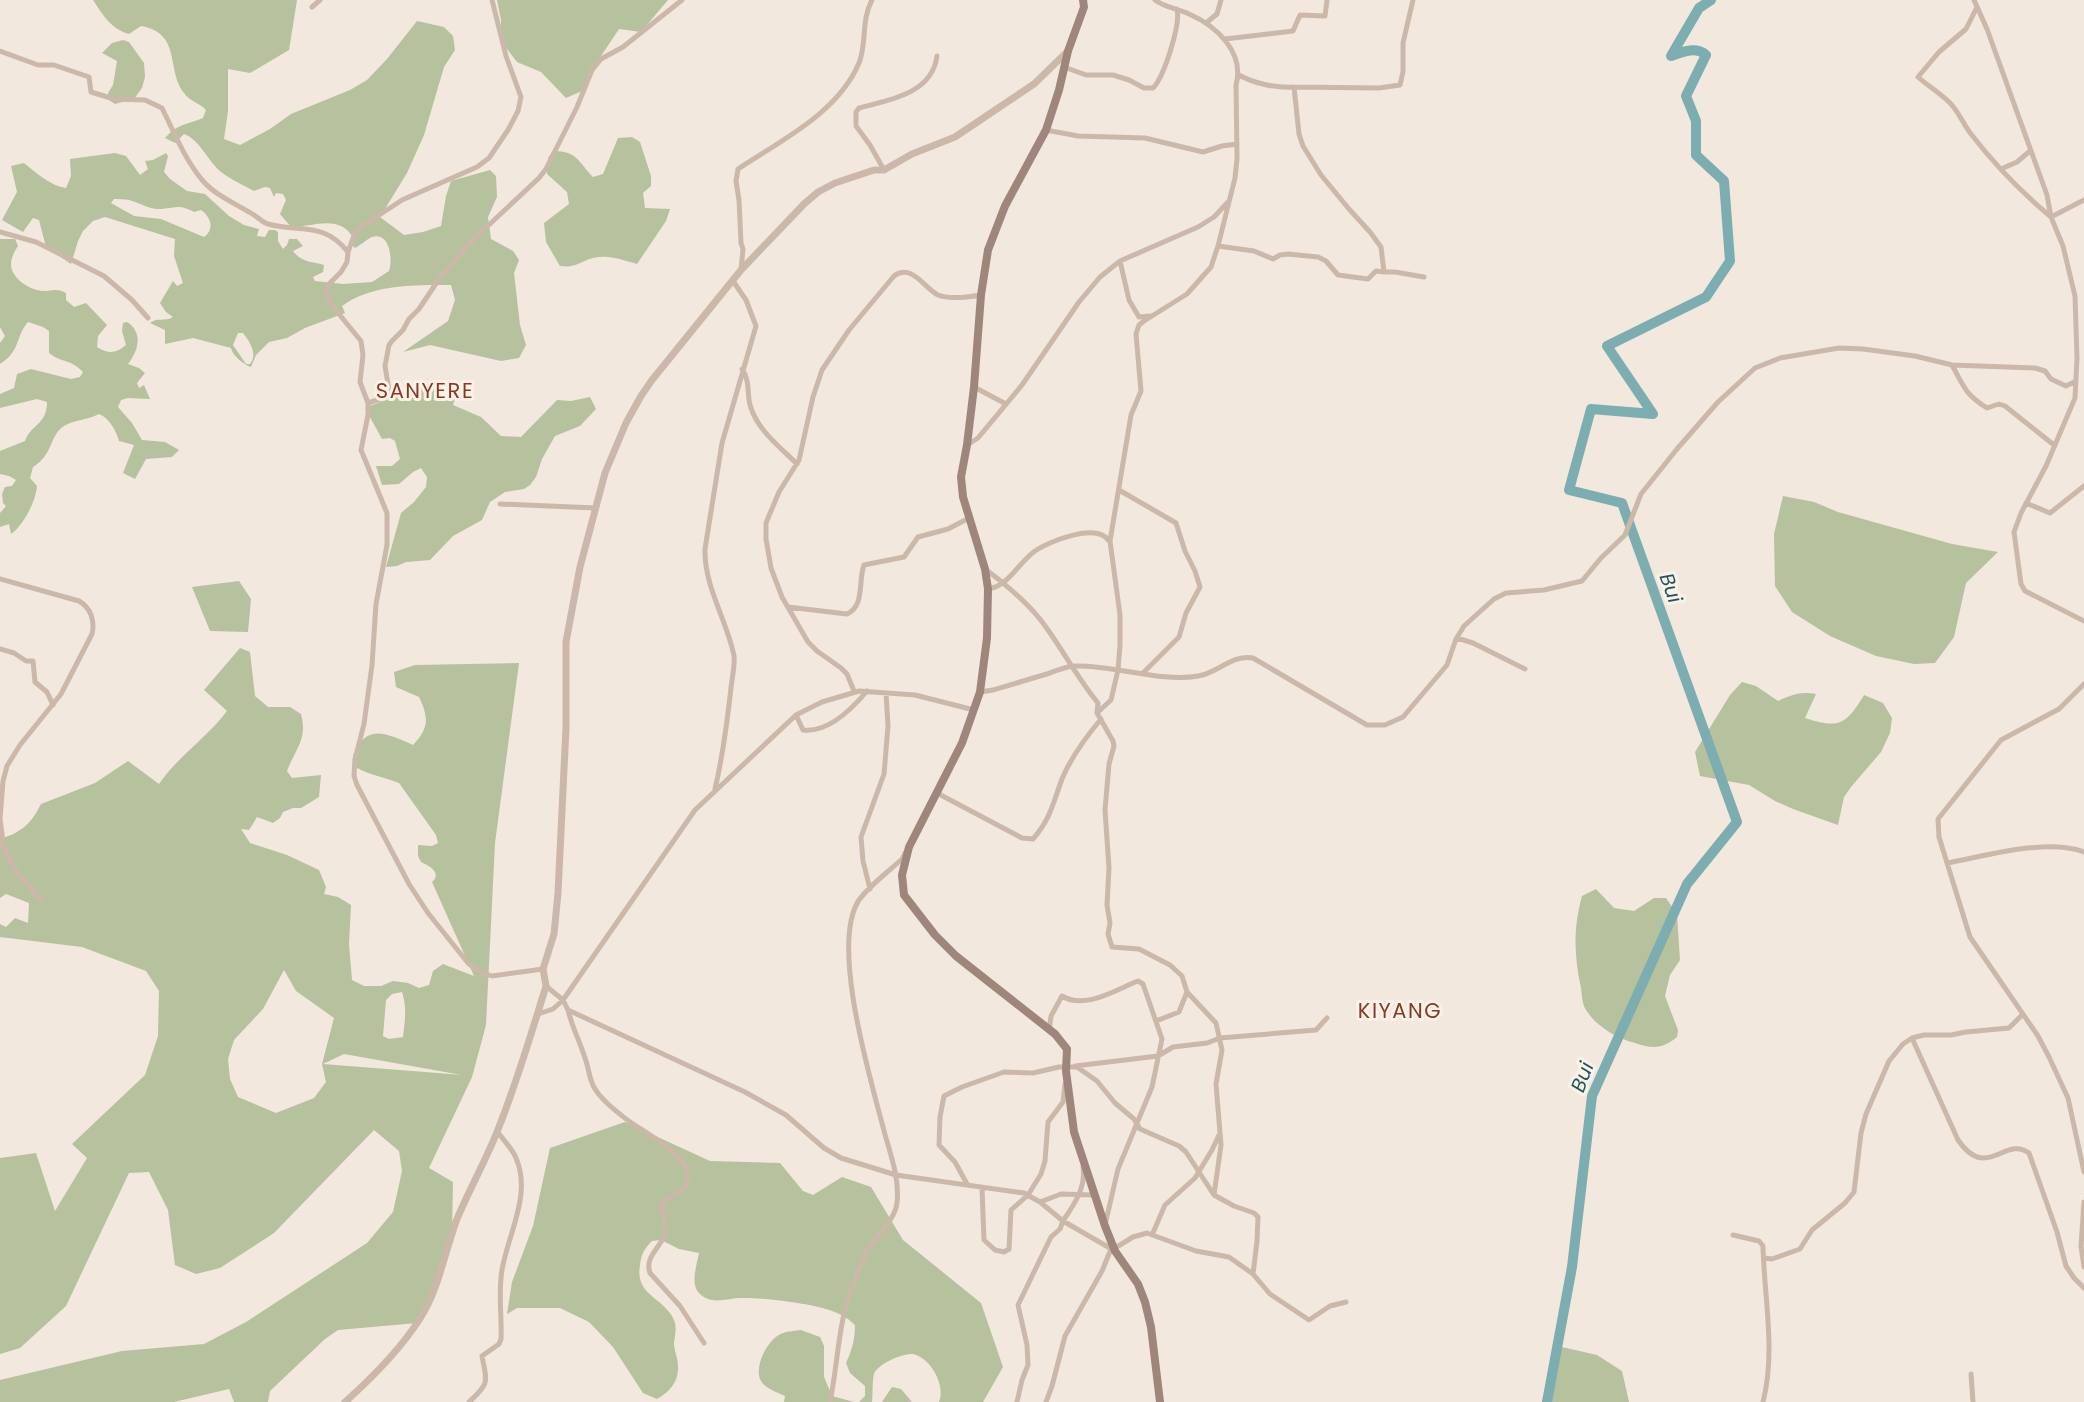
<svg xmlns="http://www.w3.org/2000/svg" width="2084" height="1402" viewBox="0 0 2084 1402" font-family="Poppins,sans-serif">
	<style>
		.green { fill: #b5c29d; fill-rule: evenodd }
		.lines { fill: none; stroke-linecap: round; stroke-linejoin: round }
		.river { stroke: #7cadb0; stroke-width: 10 }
		.minor { stroke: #cbb8a9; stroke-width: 5 }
		.tertiary { stroke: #cbb8a9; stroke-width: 7 }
		.secondary { stroke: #9e877a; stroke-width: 8 }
		.labels { text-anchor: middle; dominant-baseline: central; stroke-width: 6; stroke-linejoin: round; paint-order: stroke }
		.water-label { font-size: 20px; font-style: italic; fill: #1e5559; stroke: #faf2e9 }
		.quarter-label { font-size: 21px; letter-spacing: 1.5px; fill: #873a21; stroke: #faf2e9 }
	</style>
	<rect width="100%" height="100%" fill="#f2e8dd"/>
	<!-- green -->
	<path class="green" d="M93 0H297L289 50 250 73 228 69V111L224 139 240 145 270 129 291 114 350 90 367 80 387 59 417 21 444 27 453 36 455 50 444 67 424 135 407 173 380 217 404 235 423 232 441 226 446 196 451 181 490 170 496 176 497 197 488 217 491 239 513 251 519 260 514 273 520 325 526 345 519 358 501 361 430 345 403 352 448 321 455 300 451 285C415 285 372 284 342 306L345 313 305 328 287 338 269 342 256 355 251 367C244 365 232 355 231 348L193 338 165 344V330L150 323C157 317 165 322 173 317L166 312 160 303 173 281 177 286 183 283 174 256 175 239 105 217 93 221 83 231 78 241 71 264 46 247 39 220 33 218 23 232 2 220 17 192 11 166 24 163C36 173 51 186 66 188L71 176 70 159 115 153 126 156 140 175 148 169 145 161 153 160 166 153 168 156 164 172 170 179 187 191 205 194 229 216 244 225 259 229 257 236 265 237 269 230H275L278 232V241L283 249 287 245 289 239H297L303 246 293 251C302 263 311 261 324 265L323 272 313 277 315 281 343 284 372 282 389 271C393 260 390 231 372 237 367 239 361 245 355 248L349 242 352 236C338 214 312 227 291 227L280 214 286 200 283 194 276 193 274 197 270 188 265 187 254 191C243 185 230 179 221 172 208 161 199 139 184 134L175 143 165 138C179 123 186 125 203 118L206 110C200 103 189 101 184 93 166 70 182 33 141 26L129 34C111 29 103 15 93 0ZM114 199C119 199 125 199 129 200 140 203 150 210 161 209 178 208 178 204 194 212L201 210C211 217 215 229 204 237L161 219 134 216 111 203ZM238 333H243C250 342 258 354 250 364H246L233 345Z
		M497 0H668L641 32 619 29 591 71 582 91 566 98 541 72 517 62 501 41V20Z
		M123 40 129 42 144 63 145 77 142 88 134 99 115 104 109 100 108 93 113 85 117 61 102 53 112 43Z
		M632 137 640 142 651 176V186L643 193 645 208 670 209 666 221 637 264C623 260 608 254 593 258 579 262 576 268 560 266L546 242 544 223 569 204 567 192 547 174 548 158 553 151C578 151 578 162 593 177L603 174 618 138Z
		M0 239H15L18 246C12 255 8 265 14 274 20 284 35 292 47 291 55 290 58 289 66 293V300L74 307 86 303 107 325 98 336 97 347C108 354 116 354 126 345L122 331 123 323 127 322C143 332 139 350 128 364L139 368 145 373 137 383 139 388 144 385 150 399 128 398 121 400 118 407 132 423 142 440 165 442 179 450 172 457 146 459 135 479 123 473 134 445 119 441C116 430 109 418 99 414 86 421 71 419 60 429 49 441 52 455 33 467L30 478 37 486C36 501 23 526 11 534L9 524 0 527V513L6 506 3 503 2 494 5 487 12 486 16 480 9 476 0 474V451L25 441C31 424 47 425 47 402L37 399 0 408V394L14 388 17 374 31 369 71 379 80 377 83 372C69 358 64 364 49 353V331L43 327 28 322C15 337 21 351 0 364V343L5 336 0 327Z
		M432 384 458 389 453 405 481 417 501 436 521 437 557 400 571 401 590 397 596 409 580 426 555 436 542 459 536 477 530 485 524 489 505 492 490 502 482 520 453 536 430 560 406 562 397 566 386 567 401 513 414 502 426 487 427 477 421 468 413 472 399 484 382 485 376 466H392L400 459 395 441 390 438 382 439 365 408 416 388Z
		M1783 496 1814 502 1838 512 1952 544 1998 552 1966 583 1954 637 1935 663 1914 664 1876 656 1830 636 1792 612 1775 586 1774 534Z
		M239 581 251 599 248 632 210 631 192 587Z
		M240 648 250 652 255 696 268 707H290L301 714C308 740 295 749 287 771L292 778 321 775 319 797 301 808H293L283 812 280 818 273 823 257 817 249 830 241 829 250 843 287 855 319 870 326 887 324 894 338 897 351 905 349 944 352 980 364 986H381L393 981 408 983 419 988 429 985 433 971 443 964 474 976 432 882C442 873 430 866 421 862L418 856V845L432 846 438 843 436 835 399 783C384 777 373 776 357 768L353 756C366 722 387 734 413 745 429 728 429 718 419 697L396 687 394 672 415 665 519 663 495 843 486 1025 472 1077 429 1168 453 1182 452 1231 422 1315 417 1323 338 1330 325 1339 270 1391 268 1402H234L229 1389 174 1402H0V1380L122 1351 204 1344 246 1322 367 1243 393 1212 402 1171 399 1151 374 1130 274 1233 220 1268 196 1274 175 1265 168 1210 149 1172 129 1173 66 1306 20 1348 0 1354V1158L36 1153 55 1211 87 1158 72 1144 145 1075 158 1036 159 991 146 971 82 947 0 937V924L6 927 15 918 28 923 29 903 6 894 0 898V839C22 832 31 824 41 804L95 783 128 761 159 784C178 756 207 738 227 711L204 690ZM284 970 296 991 334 1018 322 1064 326 1082 314 1098 276 1113 238 1097 230 1079 228 1059 234 1040 263 1009ZM402 992C407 1007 405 1021 403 1037L389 1039 383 1036 386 1000 392 994ZM344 1054 462 1075H463L323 1064Z
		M1742 682 1756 686 1778 701C1791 695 1801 691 1816 694L1805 718C1839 729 1846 725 1864 695L1883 703 1892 718 1890 733 1881 752 1851 787 1844 797 1838 825 1793 809 1775 801 1749 785 1700 776 1695 752 1730 695Z
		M1596 889 1614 908 1634 911 1654 898H1666L1677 914 1680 960 1670 975 1665 996 1678 1030 1677 1037C1662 1049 1654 1049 1635 1043 1616 1038 1597 1027 1586 1010 1582 1004 1582 995 1581 988 1574 955 1573 929 1582 896Z
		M625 1122 710 1161 780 1163 803 1191 813 1195 842 1177 871 1187 903 1240 981 1303 1003 1367 983 1402H939C946 1386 931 1358 913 1354 903 1353 877 1364 874 1374 872 1382 873 1393 872 1402H859L865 1396V1386L850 1373 846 1363C852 1350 855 1339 855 1325 847 1317 837 1312 826 1309 807 1303 758 1297 739 1298 725 1299 710 1305 699 1293 690 1284 697 1264 699 1253L679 1249 661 1240 652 1241C645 1248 641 1254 640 1265 635 1294 660 1296 672 1316 678 1326 675 1333 674 1343 674 1351 678 1358 678 1366 679 1381 670 1392 657 1399L643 1393 613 1347 589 1322 560 1308H517L507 1314 512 1282 533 1226 550 1148Z
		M801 1330 820 1337 824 1346V1377L832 1396 854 1402H784L785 1396C777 1392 766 1389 761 1381 753 1367 768 1338 783 1333 788 1331 795 1331 801 1330Z
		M1562 1347 1597 1355 1622 1371 1629 1402H1546L1552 1362Z
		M892 1387 901 1389 912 1402H882Z"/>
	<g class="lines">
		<!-- river -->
		<path class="river" d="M1547 1402 1572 1267 1592 1096 1687 884 1737 822 1622 503 1569 490 1591 409 1653 414 1607 346 1706 297 1730 261 1724 181 1696 155V121L1686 96 1706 55C1696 46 1682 52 1671 56L1699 8 1711 0"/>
		<!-- minor -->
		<path class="minor" d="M1974 0 1987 29 2047 195 2051 217 2063 246 2075 296 2077 358 2075 398 2046 466 2021 513 2014 532 2021 584 2025 591 2084 621
			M312 7 320 0
			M1977 7 1966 29 1939 52 1918 77C1928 86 1940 93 1950 103 1959 112 1963 124 1971 134 1995 165 2021 192 2051 217L2084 200
			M1206 23 1217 14 1221 0
			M1225 39 1293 31 1300 15 1325 16 1327 0
			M0 51 38 65H54L89 77 91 92 114 99 145 100 162 108C174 132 185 160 203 181 214 194 234 203 249 212 256 215 261 222 268 224 301 233 323 221 348 252L347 262 341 272 327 286 326 293 330 303 361 341 363 355 360 382 368 403V415L361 450 387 513V545L376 604 372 665 364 724 355 759 354 776 357 785 409 884 428 913 468 963 478 971 492 976 543 969
			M1064 67 1086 75H1113L1129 80 1144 88H1153C1164 77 1181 24 1177 9
			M1239 75C1255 84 1276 88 1294 87L1299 134 1303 146 1321 175 1349 209 1370 232 1381 247 1384 272H1395L1424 277
			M1294 87 1379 88 1400 85 1403 72V43L1413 0
			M1046 130 1078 136 1145 138 1203 152 1222 146 1237 144
			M2001 169 2017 162 2030 151
			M884 170 870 145 856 126V112L859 108C889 100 932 94 937 56
			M0 232 36 242 104 276 132 300 148 318
			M1218 246 1254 251 1273 259 1280 255 1288 254 1318 257 1326 261 1338 275 1368 279 1376 271 1384 272
			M348 252 355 233 361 227 402 200 477 167 489 158 508 130 518 111 521 97 506 56 492 0
			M1120 261 1129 300 1139 317 1150 316
			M741 270 743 249 741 243 739 200 736 181 738 169C780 141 838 113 859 63 867 43 861 20 872 0
			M1952 365C1964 387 1965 394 1987 408L1999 404 2005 406 2054 445
			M742 369C750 380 747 393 750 405 757 430 780 447 797 464
			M974 387 1006 404
			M368 403 390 396 385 366 389 345 392 341 403 330 409 319 419 309 441 276 477 236 539 178 546 169 577 107 592 70 601 59 623 47 682 0
			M967 445 978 438 1022 385 1079 302 1100 277 1120 261 1198 227 1214 217 1228 202
			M1119 490 1176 523 1185 551 1195 571 1200 587 1186 613 1179 637 1143 673
			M2026 503 2050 513 2084 486
			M500 504 596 508
			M985 569C1008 586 1032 606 1048 630 1065 654 1079 680 1098 703L1097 713 1113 741 1114 746 1109 764 1105 810 1109 868 1107 905 1110 923 1108 934 1112 947 1139 949 1170 965 1182 976 1187 992 1216 1023 1222 1050 1216 1084 1221 1145 1214 1195
			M0 579 79 601C91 608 95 621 92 634L61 694 20 745 7 766 3 781 0 819 4 849 18 874 41 900
			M988 589C1009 586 1018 563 1035 551 1050 541 1097 522 1109 541
			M788 607 847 614C865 606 858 581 864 565L904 557 918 537 948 529 969 518
			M1457 638 1473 643 1525 669
			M0 649 14 653 26 661H33L35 682 47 692 53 705
			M2084 684 2059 709 2001 740 1938 819 1939 837 1970 937 2038 1036 2049 1057 2068 1098 2084 1172
			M854 691 847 674 841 668 817 651 808 642 782 597 771 568 766 539V523L779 492 799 460 813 397 822 370 849 330 894 276C912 263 924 288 938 295 950 300 969 297 981 295
			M980 692 993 690C1011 685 1029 679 1047 674 1055 671 1065 667 1073 666 1112 664 1161 683 1198 676 1218 673 1232 654 1253 658L1367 725H1385L1403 717 1447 665 1456 639 1464 626 1494 599 1506 593 1544 590 1582 581 1601 558 1625 535 1641 494 1677 449 1718 402 1755 368 1780 358 1839 348 1863 349 1915 356 1952 365 2035 368 2045 371 2051 379 2066 386 2074 382
			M1097 713 1111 700 1118 670 1120 645V615L1110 541 1131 415 1141 391 1136 334 1139 325 1144 321 1187 294 1211 267 1218 246 1235 178 1237 159 1236 85C1245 53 1217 26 1189 14 1178 9 1164 7 1155 0
			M796 715 803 730C828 733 852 709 867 691
			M715 789C723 755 727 724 731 688 732 678 735 666 734 656 727 620 704 587 705 549L722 443 756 326 746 300 733 281
			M937 793 1022 838 1033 839C1051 818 1053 803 1062 779 1071 757 1086 737 1101 719
			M1947 863C1986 856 2046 838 2084 852
			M870 889 863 861 861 837 884 774 888 726 886 693
			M546 986 563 1000 568 1010 745 1092 786 1115 824 1148 841 1158 896 1175 1024 1193 1040 1202 1063 1221 1115 1251
			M568 1010C572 1027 580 1042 585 1058 589 1068 589 1080 595 1089 601 1099 612 1108 621 1115 639 1131 692 1153 687 1181 684 1194 667 1195 661 1205 662 1214 667 1225 665 1234 661 1247 644 1257 650 1273L680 1306 704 1343
			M538 1014 553 1009 563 1000 695 810 796 715 822 702 859 691 915 695 974 710
			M1156 1021 1179 1012 1187 992
			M1049 1031 1051 1016 1062 996C1085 1010 1115 990 1138 981L1143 984 1162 1039 1152 1087 1118 1169 1105 1225
			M1912 1038 1958 1140C1987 1182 2005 1135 2029 1153L2057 1232 2066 1266 2074 1278 2084 1288
			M1075 1066 1158 1056 1173 1047 1207 1043 1220 1038 1316 1030 1327 1018
			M967 1184 955 1162 939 1145 940 1117 944 1096 962 1087 1004 1072 1033 1073 1059 1067H1077L1097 1081 1115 1103 1134 1119 1140 1129 1179 1146 1186 1152 1214 1195 1234 1206 1254 1213 1258 1217 1257 1241 1253 1274
			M982 1188 984 1240 995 1250 1004 1252 1009 1249 1011 1210 1028 1195 1041 1174 1045 1161 1048 1122 1063 1102 1065 1084
			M1040 1202 1061 1194 1093 1195
			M2084 1202 2081 1246 2084 1267
			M1152 1235 1165 1205 1195 1178 1212 1150 1219 1135
			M1733 1235 1759 1241 1763 1246C1764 1297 1776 1351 1763 1402
			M1115 1248 1133 1237 1147 1233 1196 1251 1229 1257 1253 1274 1270 1294 1309 1320 1330 1306 1346 1302
			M1764 1258 1772 1259 1800 1249 1812 1230 1845 1203 1854 1192 1861 1133 1866 1114 1889 1061 1903 1044 1912 1038 1924 1035H1951L1966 1032 2009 1028 2023 1014
			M1971 1374 1973 1402
			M469 1402C490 1383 487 1382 482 1356L499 1344 501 1339C502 1317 498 1292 502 1270 508 1234 532 1194 516 1158 512 1148 503 1140 497 1131
			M830 1402C838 1363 838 1324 852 1286 857 1275 861 1263 866 1252 875 1236 895 1221 897 1203 900 1177 889 1151 883 1127 870 1077 830 944 859 900 870 885 888 872 902 859L905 853
			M1017 1402 1022 1380 1028 1365 1027 1345 1018 1305 1051 1237 1060 1229 1063 1221C1074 1204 1086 1189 1083 1167
			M1046 1402 1052 1386 1065 1336 1102 1271 1111 1249"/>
		<!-- tertiary -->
		<path class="tertiary" d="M345 1402C373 1377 401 1349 421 1317 439 1288 445 1251 457 1219 469 1190 485 1162 497 1132 516 1085 531 1035 546 986L543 969 554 934 558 893 566 728V642L580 567 605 473 626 423 641 396 652 380 741 270 804 204 818 192 835 183 874 170H884L912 154 955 137 1034 84 1068 51"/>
		<!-- secondary -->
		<path class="secondary" d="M1083 0 1084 7 1068 51 1059 90 1046 130 1005 206 988 250 981 295 974 387 967 445 961 477 963 497 985 569 988 589 987 638 980 692 962 743 909 847 902 875 904 895 935 935 956 956 1055 1034 1067 1049 1066 1071 1074 1132 1105 1226 1115 1251 1138 1284 1145 1302 1151 1327 1160 1402"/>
	</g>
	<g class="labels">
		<!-- water labels -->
		<g class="water-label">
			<text transform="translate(1671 588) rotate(70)">Bui</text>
			<text transform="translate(1582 1077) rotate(-69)">Bui</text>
		</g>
		<!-- quarter labels -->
		<g class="quarter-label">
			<text x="425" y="390">SANYERE</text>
			<text x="1400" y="1010">KIYANG</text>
		</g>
	</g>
</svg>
